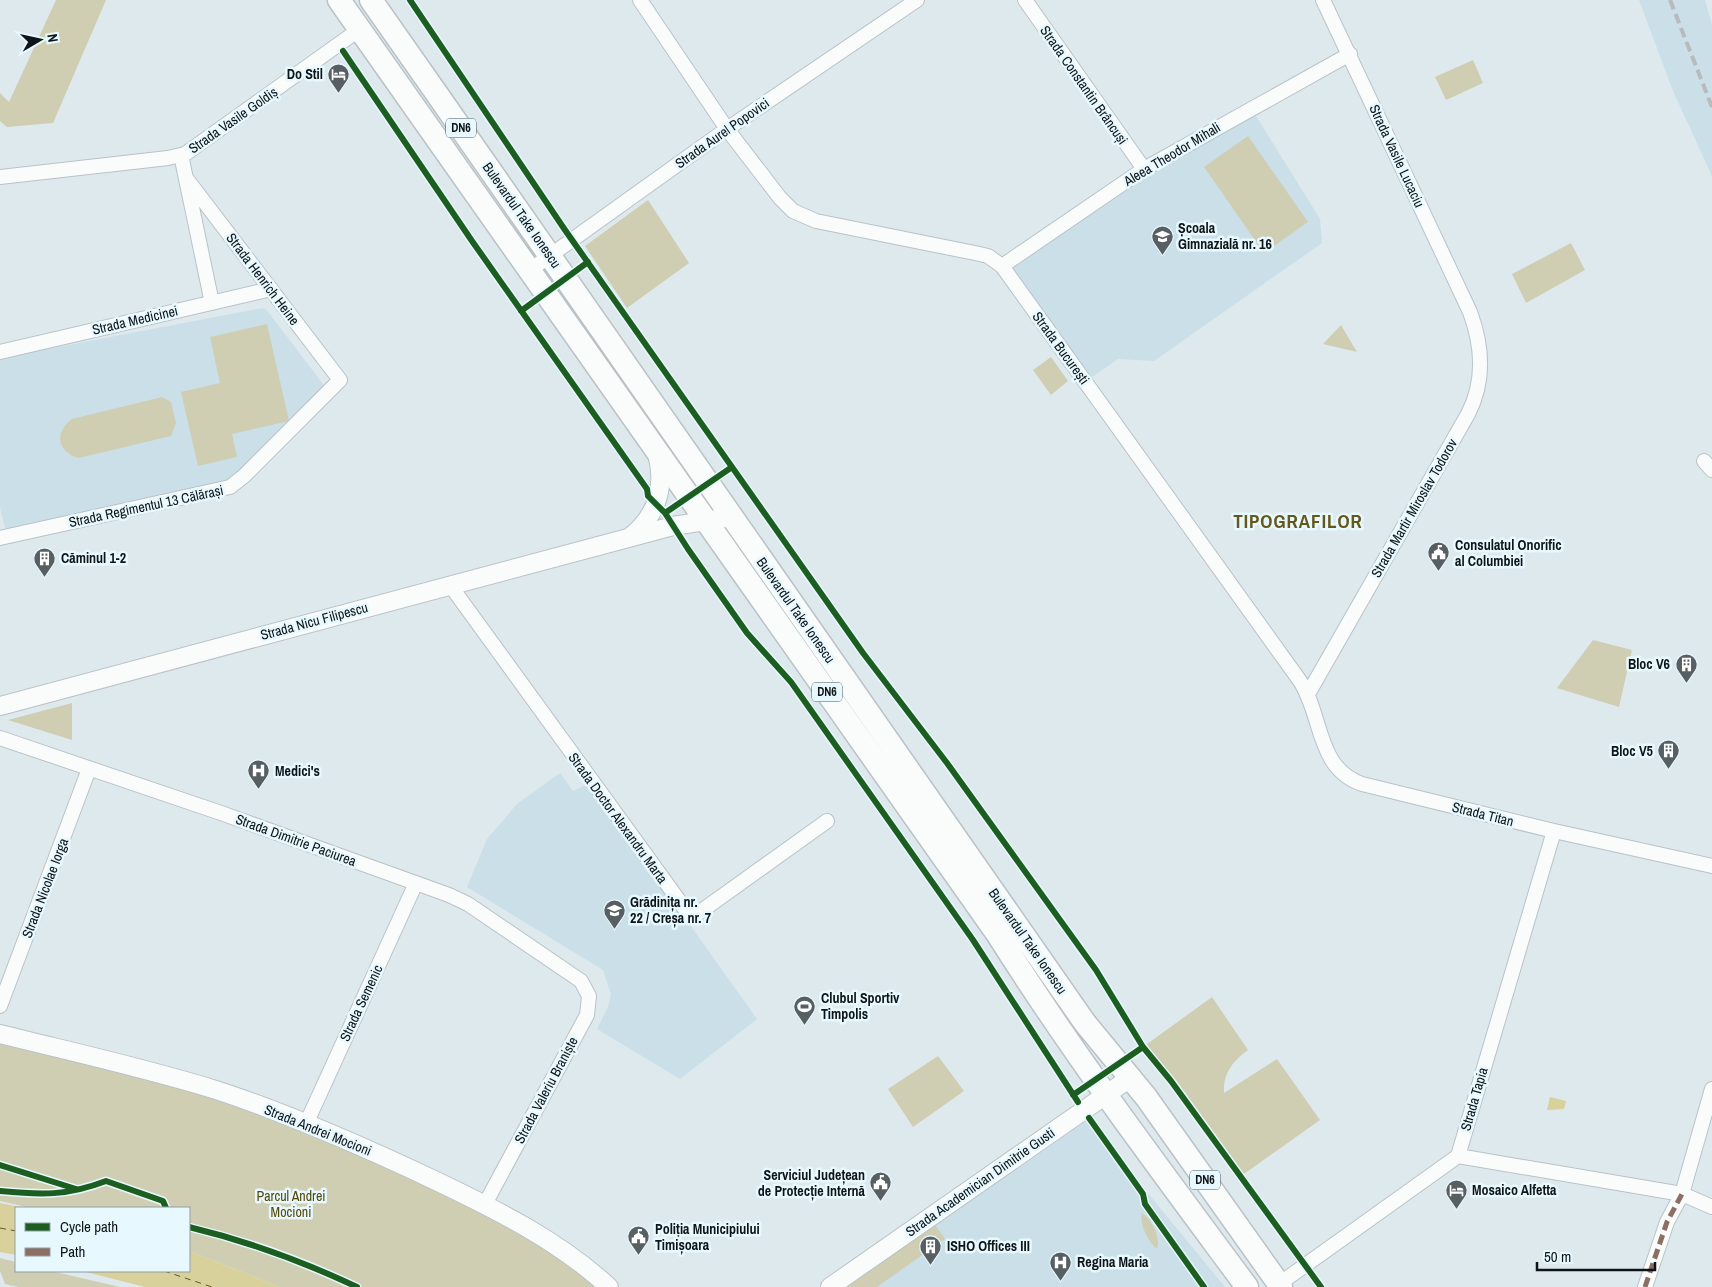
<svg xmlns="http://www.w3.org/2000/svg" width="1712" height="1287" viewBox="0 0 1712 1287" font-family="'Archivo Narrow',sans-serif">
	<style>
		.built { fill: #cadfe7 }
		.green { fill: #cfceb2 }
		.water { fill: #d9d19b }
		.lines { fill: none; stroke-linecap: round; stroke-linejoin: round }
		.ferry { stroke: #64581d; stroke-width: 1; stroke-dasharray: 6 5; stroke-linecap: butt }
		.minor-casing { stroke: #bac2c6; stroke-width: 16 }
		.tertiary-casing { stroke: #bac2c6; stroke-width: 20 }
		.primary-casing { stroke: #bac2c6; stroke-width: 25 }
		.minor { stroke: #fafcfc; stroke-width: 14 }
		.tertiary { stroke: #fafcfc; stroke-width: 18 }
		.primary { stroke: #fafcfc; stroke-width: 22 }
		.rail { stroke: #b8babc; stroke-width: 4; stroke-dasharray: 10 5; stroke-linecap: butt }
		.quiet { stroke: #8d6e63; stroke-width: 5; stroke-dasharray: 10 5; stroke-linecap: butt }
		.cycleway-casing { stroke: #e8f8ff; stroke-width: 9 }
		.cycleway { stroke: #1b5e20; stroke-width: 6 }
		.labels { text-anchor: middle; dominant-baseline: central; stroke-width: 5; stroke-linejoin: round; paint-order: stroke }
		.shield { fill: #e8f8ff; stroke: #4f595d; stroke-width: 1 }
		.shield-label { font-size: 12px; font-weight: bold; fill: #0e1518 }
		.poi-label { font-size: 14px; font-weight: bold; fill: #0e1518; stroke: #e8f8ff; text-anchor: start }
		.street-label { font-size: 14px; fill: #0e1518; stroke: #e8f8ff }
		.park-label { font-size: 14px; fill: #534706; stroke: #e8f8ff }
		.district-label { font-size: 19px; font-weight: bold; letter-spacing: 1px; fill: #64581c; stroke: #e8f8ff }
	</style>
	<rect width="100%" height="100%" fill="#dee9ee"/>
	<!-- built -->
	<path class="built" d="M1639 0H1705L1712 25V176L1673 91Z
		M1251 108 1320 219 1322 243 1154 361 1118 359 1085 382 1002 266Z
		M262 308 266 309 326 388 240 471 225 481 6 532 0 507V358Z
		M560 773 573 791 589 783 757 1019 680 1079 597 1029 608 1007 611 994 603 970 467 887 487 839 517 804Z
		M1087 1119 1225 1287H845L949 1212Z"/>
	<!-- green -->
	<path class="green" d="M56 0H106L53 123 7 127 0 121V93L9 102Z
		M1473 60 1483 83 1446 100 1435 77Z
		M1248 136 1308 222 1264 253 1204 167Z
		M648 200 689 263 627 308 585 246Z
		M1571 243 1585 270 1526 303 1512 274Z
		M267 324 289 421 232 434 237 457 198 466 181 392 220 383 210 337Z
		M1341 325 1357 352 1323 344Z
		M1051 357 1068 381 1051 395 1033 370Z
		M162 397 171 402 176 423 171 436 79 458C58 453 53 433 72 419Z
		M1593 640 1632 650 1619 707 1557 688Z
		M72 703V740L8 720Z
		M1212 997 1248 1050C1233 1061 1223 1073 1224 1093L1277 1059 1320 1120 1241 1176 1143 1047Z
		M0 1034 173 1077 485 1204 609 1287H280L189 1251V1208H31L0 1201Z
		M938 1056 964 1091 913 1127 888 1089Z
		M1142 1213C1152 1220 1161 1237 1157 1249 1148 1242 1139 1224 1142 1213Z
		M934 1223 945 1239 877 1287H845Z
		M0 1258 16 1262V1271H51L120 1287H18L5 1284 0 1271Z"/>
	<!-- water -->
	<path class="water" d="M1550 1097 1566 1101 1564 1109 1547 1110Z
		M0 1203 25 1208H16V1255L0 1252Z
		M189 1251 280 1287H145L82 1271H189Z"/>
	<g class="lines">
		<!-- ferry -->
		<path class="ferry" d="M0 1228 16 1231
			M164 1271 212 1287"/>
		<defs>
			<path id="minor" d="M640 0 727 129 780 198 793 211 816 221 975 253 988 256 1002 266 1300 681C1323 716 1316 768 1362 784L1554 831 1712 866
				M1025 0 1144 169
				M181 155 212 303
				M0 177 168 158 185 154 360 29
				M1002 266 1144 169 1350 54
				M530 270 727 129 917 0
				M0 352 271 289
				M1704 461 1712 470
				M0 538 230 487 244 476 340 380 186 178
				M450 585 688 913 700 912 827 821
				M1308 694 1468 414C1485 381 1483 347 1470 312L1323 0
				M0 738 221 813 449 895 468 904 581 981 589 996 587 1015 485 1204
				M0 1006 89 769
				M306 1124 416 883
				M1458 1156 1682 1194 1712 1207
				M1279 1284 1458 1156 1554 831
				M1645 1287 1667 1222 1682 1194 1712 1089"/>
			<path id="tertiary" d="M630 537C657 516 666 486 657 454
				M0 706 673 526 731 517
				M0 1034C72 1052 145 1068 216 1090 290 1114 362 1146 432 1179 495 1209 558 1240 609 1287
				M830 1287 1130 1078"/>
			<path id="primary" d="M339 0 998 935C1075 1057 1162 1172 1247 1287
				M371 0C610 340 846 682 1085 1023L1146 1097 1281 1287"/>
		</defs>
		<!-- minor casing -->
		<use href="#minor" class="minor-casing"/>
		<!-- tertiary casing -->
		<use href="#tertiary" class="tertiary-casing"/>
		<!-- primary casing -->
		<use href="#primary" class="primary-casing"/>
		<!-- minor -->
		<use href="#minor" class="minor"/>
		<!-- tertiary -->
		<use href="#tertiary" class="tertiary"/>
		<!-- primary -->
		<use href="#primary" class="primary"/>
		<!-- rail -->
		<path class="rail" d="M1670 0 1712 107"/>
		<!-- quiet -->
		<path class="quiet" d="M1645 1287 1667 1222 1682 1194"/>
		<defs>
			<path id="cycleway" d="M410 0 565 230 863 653 947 763 1096 970 1143 1047 1171 1081 1321 1287
				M343 51 472 241 647 489 648 496 665 513 688 549 747 633 791 682 973 940 1078 1102
				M521 311 588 262
				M665 513 732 467
				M1073 1095 1143 1047
				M1089 1118 1143 1194 1145 1204 1204 1287
				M0 1165 76 1189
				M0 1191C41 1195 67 1196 106 1181L163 1201 166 1208
				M189 1227C247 1241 302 1261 357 1287"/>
		</defs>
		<!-- cycleway casing -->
		<use href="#cycleway" class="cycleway-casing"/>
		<!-- cycleway -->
		<use href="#cycleway" class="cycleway"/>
	</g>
	<!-- icons -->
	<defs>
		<symbol id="hotel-pin" viewBox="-11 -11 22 30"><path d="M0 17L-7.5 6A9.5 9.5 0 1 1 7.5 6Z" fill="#575f63" stroke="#e8f8ff"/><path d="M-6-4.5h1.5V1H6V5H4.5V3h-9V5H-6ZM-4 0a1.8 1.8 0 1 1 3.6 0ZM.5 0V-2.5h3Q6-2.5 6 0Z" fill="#fff"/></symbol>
		<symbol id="school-pin" viewBox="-11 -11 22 30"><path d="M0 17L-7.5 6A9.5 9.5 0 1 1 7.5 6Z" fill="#575f63" stroke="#e8f8ff"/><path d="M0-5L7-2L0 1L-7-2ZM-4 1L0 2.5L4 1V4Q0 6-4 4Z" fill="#fff"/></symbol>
		<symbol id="civic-pin" viewBox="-11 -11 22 30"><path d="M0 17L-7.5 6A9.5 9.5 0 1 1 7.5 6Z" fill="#575f63" stroke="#e8f8ff"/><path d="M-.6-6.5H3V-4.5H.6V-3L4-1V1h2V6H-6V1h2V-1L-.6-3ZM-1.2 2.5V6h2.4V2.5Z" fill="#fff"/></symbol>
		<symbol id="building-pin" viewBox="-11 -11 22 30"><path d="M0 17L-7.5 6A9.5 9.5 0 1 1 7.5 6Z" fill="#575f63" stroke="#e8f8ff"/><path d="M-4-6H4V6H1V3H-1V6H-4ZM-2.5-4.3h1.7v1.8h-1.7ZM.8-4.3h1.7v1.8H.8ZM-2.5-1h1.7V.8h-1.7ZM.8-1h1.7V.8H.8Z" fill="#fff"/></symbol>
		<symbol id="hospital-pin" viewBox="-11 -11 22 30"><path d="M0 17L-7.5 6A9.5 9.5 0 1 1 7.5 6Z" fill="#575f63" stroke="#e8f8ff"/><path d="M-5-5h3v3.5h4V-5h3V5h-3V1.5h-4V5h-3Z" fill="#fff"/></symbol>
		<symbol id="stadium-pin" viewBox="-11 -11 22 30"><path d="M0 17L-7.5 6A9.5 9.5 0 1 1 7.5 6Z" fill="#575f63" stroke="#e8f8ff"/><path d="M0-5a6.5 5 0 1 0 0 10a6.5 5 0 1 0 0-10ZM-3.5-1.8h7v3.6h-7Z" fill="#fff"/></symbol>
	</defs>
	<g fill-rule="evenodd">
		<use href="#hotel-pin" x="326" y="62" width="25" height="34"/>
		<use href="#school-pin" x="1150" y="224" width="25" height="34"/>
		<use href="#civic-pin" x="1426" y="540" width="25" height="34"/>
		<use href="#building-pin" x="32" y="546" width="25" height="34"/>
		<use href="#building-pin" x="1674" y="652" width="25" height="34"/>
		<use href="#building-pin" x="1656" y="738" width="25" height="34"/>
		<use href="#hospital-pin" x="246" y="758" width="25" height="34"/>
		<use href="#school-pin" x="602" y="898" width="25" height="34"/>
		<use href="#stadium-pin" x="792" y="994" width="25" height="34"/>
		<use href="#civic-pin" x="868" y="1170" width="25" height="34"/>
		<use href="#hotel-pin" x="1444" y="1178" width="25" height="34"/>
		<use href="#civic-pin" x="626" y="1224" width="25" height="34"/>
		<use href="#building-pin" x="918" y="1234" width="25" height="34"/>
		<use href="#hospital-pin" x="1048" y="1250" width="25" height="34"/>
	</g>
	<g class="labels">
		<!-- shield labels -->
		<g class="shield">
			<rect x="446" y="118.5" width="30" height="19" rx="4"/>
			<rect x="812" y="682.5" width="30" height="19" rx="4"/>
			<rect x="1190" y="1170.5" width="30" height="19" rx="4"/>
		</g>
		<g class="shield-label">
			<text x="461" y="128">DN6</text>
			<text x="827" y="692">DN6</text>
			<text x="1205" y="1180">DN6</text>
		</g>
		<!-- poi labels -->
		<g class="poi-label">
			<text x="323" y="74" text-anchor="end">Do Stil</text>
			<text x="1178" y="228">Școala<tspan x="1178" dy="16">Gimnazială nr. 16</tspan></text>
			<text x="1455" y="545">Consulatul Onorific<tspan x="1455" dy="16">al Columbiei</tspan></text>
			<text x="61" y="558">Căminul 1-2</text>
			<text x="1670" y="664" text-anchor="end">Bloc V6</text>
			<text x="1653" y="751" text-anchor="end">Bloc V5</text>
			<text x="275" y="771">Medici's</text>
			<text x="630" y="902">Grădinița nr.<tspan x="630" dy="16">22 / Creșa nr. 7</tspan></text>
			<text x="821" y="998">Clubul Sportiv<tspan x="821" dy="16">Timpolis</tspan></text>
			<text x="865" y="1175" text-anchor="end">Serviciul Județean<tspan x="865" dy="16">de Protecție Internă</tspan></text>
			<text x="1472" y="1190">Mosaico Alfetta</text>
			<text x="655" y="1229">Poliția Municipiului<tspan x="655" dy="16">Timișoara</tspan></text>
			<text x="947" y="1246">ISHO Offices III</text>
			<text x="1077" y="1262">Regina Maria</text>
		</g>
		<!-- street labels -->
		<g class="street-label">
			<text transform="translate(1084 85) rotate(55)">Strada Constantin Brâncuși</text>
			<text transform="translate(233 120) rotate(-35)">Strada Vasile Goldiș</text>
			<text transform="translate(722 133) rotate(-35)">Strada Aurel Popovici</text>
			<text transform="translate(1172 154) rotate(-31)">Aleea Theodor Mihali</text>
			<text transform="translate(1397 156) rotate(65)">Strada Vasile Lucaciu</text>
			<text transform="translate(522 215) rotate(55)">Bulevardul Take Ionescu</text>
			<text transform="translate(263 279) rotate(53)">Strada Henrich Heine</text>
			<text transform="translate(135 320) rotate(-13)">Strada Medicinei</text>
			<text transform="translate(1061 348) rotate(54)">Strada București</text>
			<text transform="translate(146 506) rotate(-12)">Strada Regimentul 13 Călărași</text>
			<text transform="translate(1414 508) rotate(-60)">Strada Martir Miroslav Todorov</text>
			<text transform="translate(796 610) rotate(55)">Bulevardul Take Ionescu</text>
			<text transform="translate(314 621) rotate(-15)">Strada Nicu Filipescu</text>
			<text transform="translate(1483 814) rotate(14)">Strada Titan</text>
			<text transform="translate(618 818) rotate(54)">Strada Doctor Alexandru Marta</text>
			<text transform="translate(296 840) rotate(20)">Strada Dimitrie Paciurea</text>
			<text transform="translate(45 888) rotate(-69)">Strada Nicolae Iorga</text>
			<text transform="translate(1028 941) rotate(55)">Bulevardul Take Ionescu</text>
			<text transform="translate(361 1003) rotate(-65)">Strada Semenic</text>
			<text transform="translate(546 1090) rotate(-62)">Strada Valeriu Braniște</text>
			<text transform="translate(1474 1099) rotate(-74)">Strada Tapia</text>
			<text transform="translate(318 1130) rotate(22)">Strada Andrei Mocioni</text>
			<text transform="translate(980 1182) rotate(-35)">Strada Academician Dimitrie Gusti</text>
		</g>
		<!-- park labels -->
		<g class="park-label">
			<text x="291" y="1196">Parcul Andrei<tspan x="291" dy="16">Mocioni</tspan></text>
		</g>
		<!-- district labels -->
		<g class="district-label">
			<text x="1298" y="521">TIPOGRAFILOR</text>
		</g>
	</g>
	<!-- legend -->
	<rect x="15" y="1207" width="175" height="65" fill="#e8f8ff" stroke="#919da3"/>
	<rect x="25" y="1223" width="25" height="8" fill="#1b5e20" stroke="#919da3"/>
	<text x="60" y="1232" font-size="15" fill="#0e1518">Cycle path</text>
	<rect x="25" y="1248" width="25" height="8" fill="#8d6e63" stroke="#919da3"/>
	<text x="60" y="1257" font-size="15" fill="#0e1518">Path</text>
	<!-- north arrow -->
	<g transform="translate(40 40) rotate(81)" stroke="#e8f8ff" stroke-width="4" paint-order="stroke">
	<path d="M0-4L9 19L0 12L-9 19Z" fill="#0e1518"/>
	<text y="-8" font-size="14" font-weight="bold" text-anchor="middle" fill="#0e1518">N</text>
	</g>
	<!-- scale -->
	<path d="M1537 1262v8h118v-8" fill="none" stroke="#0e1518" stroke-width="2.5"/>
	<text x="1544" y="1262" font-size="15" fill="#0e1518" stroke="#e8f8ff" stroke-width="4" paint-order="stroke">50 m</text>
</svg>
